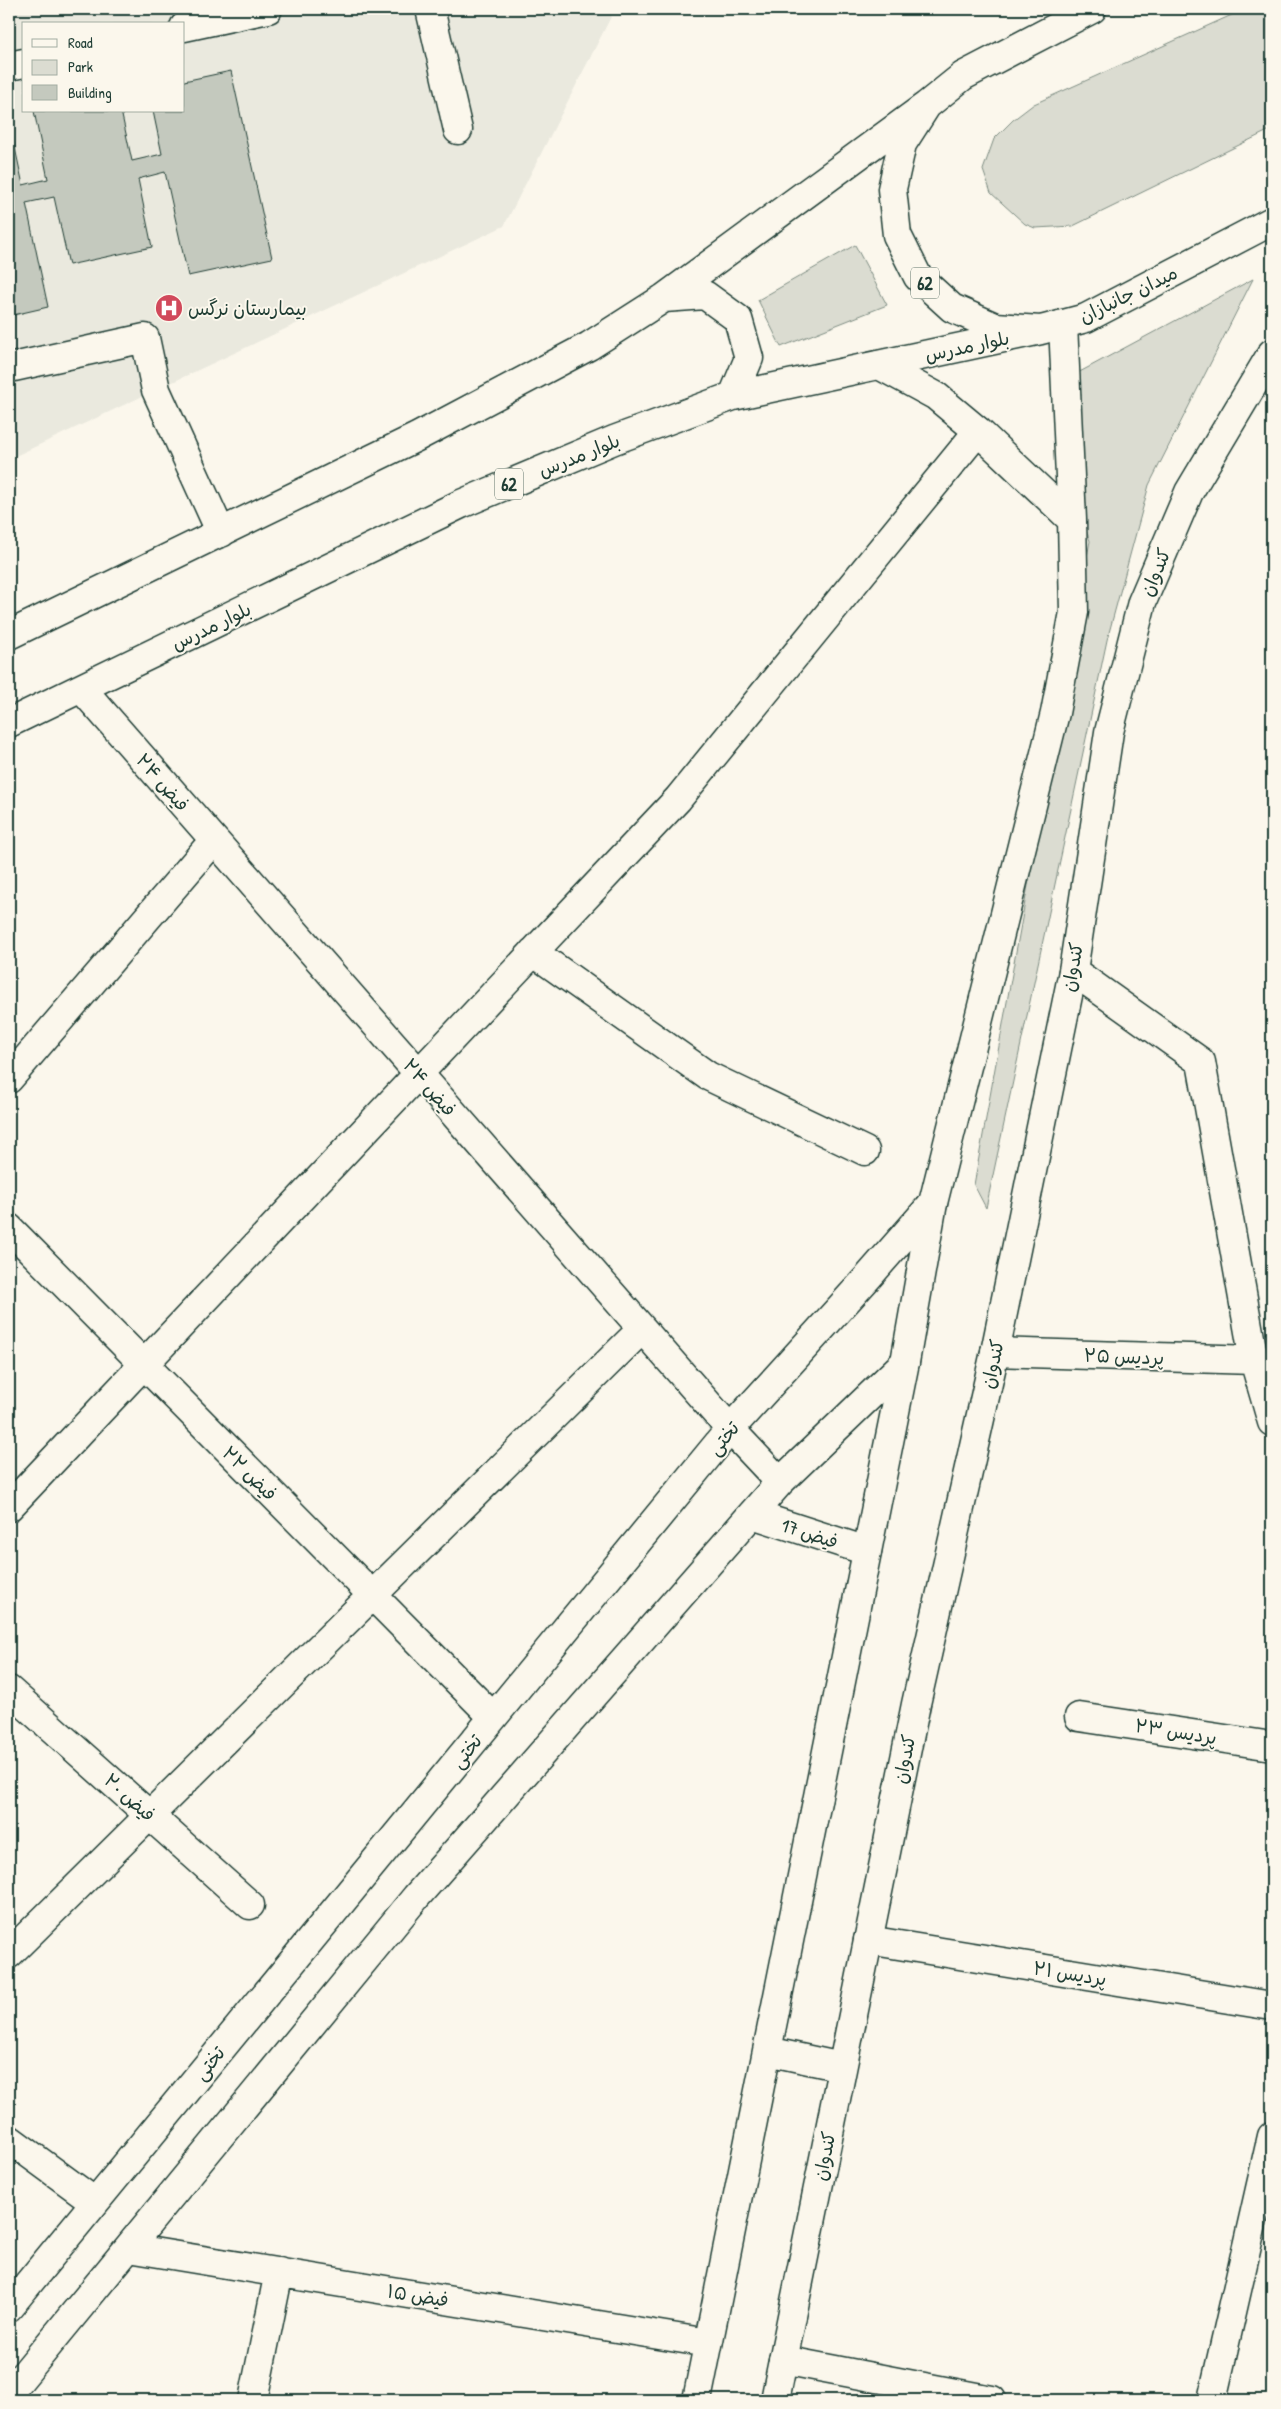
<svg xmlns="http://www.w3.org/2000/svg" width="1281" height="2409" viewBox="0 0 1281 2409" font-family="'Patrick Hand','Playpen Sans Arabic',sans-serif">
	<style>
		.built { fill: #eae9de; fill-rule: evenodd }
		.green { fill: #dbdcd1; stroke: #7d8c82 }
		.building { fill: #c4c9be; stroke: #1f3d34 }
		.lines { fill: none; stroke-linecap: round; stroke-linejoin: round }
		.minor-casing { stroke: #1f3d34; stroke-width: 31 }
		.major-casing { stroke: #1f3d34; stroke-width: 31 }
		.highway-casing { stroke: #1f3d34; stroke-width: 31 }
		.minor { stroke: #fbf7ec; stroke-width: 28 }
		.major { stroke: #fbf7ec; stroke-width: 28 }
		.highway { stroke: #fbf7ec; stroke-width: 28 }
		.labels { text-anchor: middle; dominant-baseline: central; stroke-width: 4; stroke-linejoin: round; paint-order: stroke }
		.shield { fill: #fbf7ec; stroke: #61756b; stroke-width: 1 }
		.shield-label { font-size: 18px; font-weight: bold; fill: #1f3d34 }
		.street-label { font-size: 19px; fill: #1f3d34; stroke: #fbf7ec }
		.poi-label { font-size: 19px; fill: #1f3d34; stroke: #fbf7ec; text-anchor: start }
	</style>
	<rect width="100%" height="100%" fill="#fbf7ec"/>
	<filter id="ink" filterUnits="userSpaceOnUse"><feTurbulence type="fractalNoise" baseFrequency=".02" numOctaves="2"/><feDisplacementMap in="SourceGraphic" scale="10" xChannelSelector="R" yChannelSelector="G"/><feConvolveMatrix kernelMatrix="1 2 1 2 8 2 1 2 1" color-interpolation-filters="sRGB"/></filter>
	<g filter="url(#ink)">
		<!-- built -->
		<path class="built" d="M9 9H615L504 226 9 459ZM24 24H184V111H24Z"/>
		<!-- green -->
		<path class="green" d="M1245 9H1272V129L1073 226 1035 228 1025 224 991 193 983 170 994 139 1013 120 1034 104Z
			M855 245 887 305 781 347 758 300Z
			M1253 279 1149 485 1107 640 986 1208 974 1185 1090 541 1086 530 1061 382Z"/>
		<!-- building -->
		<path class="building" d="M231 71 272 258 188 276 165 172 138 179 152 247 69 265 54 197 26 203 48 307 9 316V120L23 185 48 179 34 111H121L132 161 162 154 153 111H184V81Z"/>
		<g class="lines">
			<defs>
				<path id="minor" d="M430 9 458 130
					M184 27 268 9
					M9 66 24 63
					M9 368 145 338 156 390 221 533
					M82 689 730 1429 780 1482
					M533 952 708 1076 865 1151
					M1073 971 1201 1062 1254 1360 1272 1422
					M9 1079 214 840
					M9 1228 493 1717
					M995 1352 1254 1360
					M9 1507 678 799 978 431
					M752 1514 867 1551
					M9 1690 250 1905
					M1079 1717 1272 1746
					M868 1940 1272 2006
					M9 1954 642 1329
					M9 2139 95 2202
					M129 2248 708 2343
					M9 2307 730 1429 869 1276 933 1203
					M783 2360 992 2400
					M9 2393 416 1897 780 1482 905 1362
					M253 2400 279 2272
					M1212 2400 1272 2136"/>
				<path id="major" d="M879 365 936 396 978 431 1072 520
					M767 2051 842 2067
					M697 2400 905 1362 933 1203 1055 713 1074 612 1072 520 1063 324
					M775 2400 916 1704 995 1352 1073 971 1109 732 1142 602 1189 492 1272 353"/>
				<path id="highway" d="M1092 9 963 76 927 105 902 144 892 189 897 235 918 277 952 308 995 327 1041 330 1086 318 1272 221
					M664 298 705 295 738 319 749 358 733 396
					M9 635 417 437 589 346 664 298 927 105
					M9 723 461 504 614 440 733 396 1041 330"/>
			</defs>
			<!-- minor casing -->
			<use href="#minor" class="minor-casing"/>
			<!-- major casing -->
			<use href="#major" class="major-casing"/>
			<!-- highway casing -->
			<use href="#highway" class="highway-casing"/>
			<!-- minor -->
			<use href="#minor" class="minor"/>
			<!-- major -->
			<use href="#major" class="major"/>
			<!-- highway -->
			<use href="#highway" class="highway"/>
		</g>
	</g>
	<!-- icons -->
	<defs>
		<symbol id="hospital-disc" viewBox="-11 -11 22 22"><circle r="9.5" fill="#d1495b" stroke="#fbf7ec"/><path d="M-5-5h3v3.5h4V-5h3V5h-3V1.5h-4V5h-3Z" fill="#fff"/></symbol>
	</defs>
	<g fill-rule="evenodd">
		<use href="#hospital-disc" x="153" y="292" width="32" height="32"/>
	</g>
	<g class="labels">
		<!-- shield labels -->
		<g class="shield">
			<rect x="911" y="267.5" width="28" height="31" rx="4"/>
			<rect x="495" y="468.5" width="28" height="31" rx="4"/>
		</g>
		<g class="shield-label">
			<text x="925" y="283">62</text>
			<text x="509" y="484">62</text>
		</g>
		<!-- street labels -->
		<g class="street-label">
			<text transform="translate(1128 294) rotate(-26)">میدان جانبازان</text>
			<text transform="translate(967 346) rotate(-12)">بلوار مدرس</text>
			<text transform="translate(579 455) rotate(-22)">بلوار مدرس</text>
			<text transform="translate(1155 572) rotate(-67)">کندوان</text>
			<text transform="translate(211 626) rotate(-26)">بلوار مدرس</text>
			<text transform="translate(163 782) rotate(49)">فیض ۲۴</text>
			<text transform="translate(1072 967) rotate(-80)">کندوان</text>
			<text transform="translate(430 1087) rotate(49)">فیض ۲۴</text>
			<text transform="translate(1124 1356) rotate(2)">پردیس ۲۵</text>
			<text transform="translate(992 1364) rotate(-78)">کندوان</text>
			<text transform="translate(723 1438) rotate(-50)">تختی</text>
			<text transform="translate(250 1473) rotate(45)">فیض ۲۲</text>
			<text transform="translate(810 1533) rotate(18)">فیض 17</text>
			<text transform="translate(1176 1731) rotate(9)">پردیس ۲۳</text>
			<text transform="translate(466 1751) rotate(-51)">تختی</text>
			<text transform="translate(904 1759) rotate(-79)">کندوان</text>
			<text transform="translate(130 1797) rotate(42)">فیض ۲۰</text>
			<text transform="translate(1070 1973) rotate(9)">پردیس ۲۱</text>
			<text transform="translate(209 2063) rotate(-51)">تختی</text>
			<text transform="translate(824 2156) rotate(-79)">کندوان</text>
			<text transform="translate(418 2295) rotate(9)">فیض ۱۵</text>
		</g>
		<!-- poi labels -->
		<g class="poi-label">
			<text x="188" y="308">بیمارستان نرگس</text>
		</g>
	</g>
	<!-- margin -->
	<rect width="1281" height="2409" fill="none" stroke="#fbf7ec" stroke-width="30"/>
	<rect x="15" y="15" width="1251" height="2379" fill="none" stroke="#1f3d34" stroke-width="2" filter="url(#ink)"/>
	<!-- legend -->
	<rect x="22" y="22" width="162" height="90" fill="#fbf7ec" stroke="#a3ada2"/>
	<rect x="32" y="39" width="25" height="8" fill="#fbf7ec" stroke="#a3ada2"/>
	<text x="68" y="48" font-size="15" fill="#1f3d34">Road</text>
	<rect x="32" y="60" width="25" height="15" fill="#dbdcd1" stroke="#a3ada2"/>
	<text x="68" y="72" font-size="15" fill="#1f3d34">Park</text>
	<rect x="32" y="85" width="25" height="15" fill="#c4c9be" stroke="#a3ada2"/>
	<text x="68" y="98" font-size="15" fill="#1f3d34">Building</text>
</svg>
